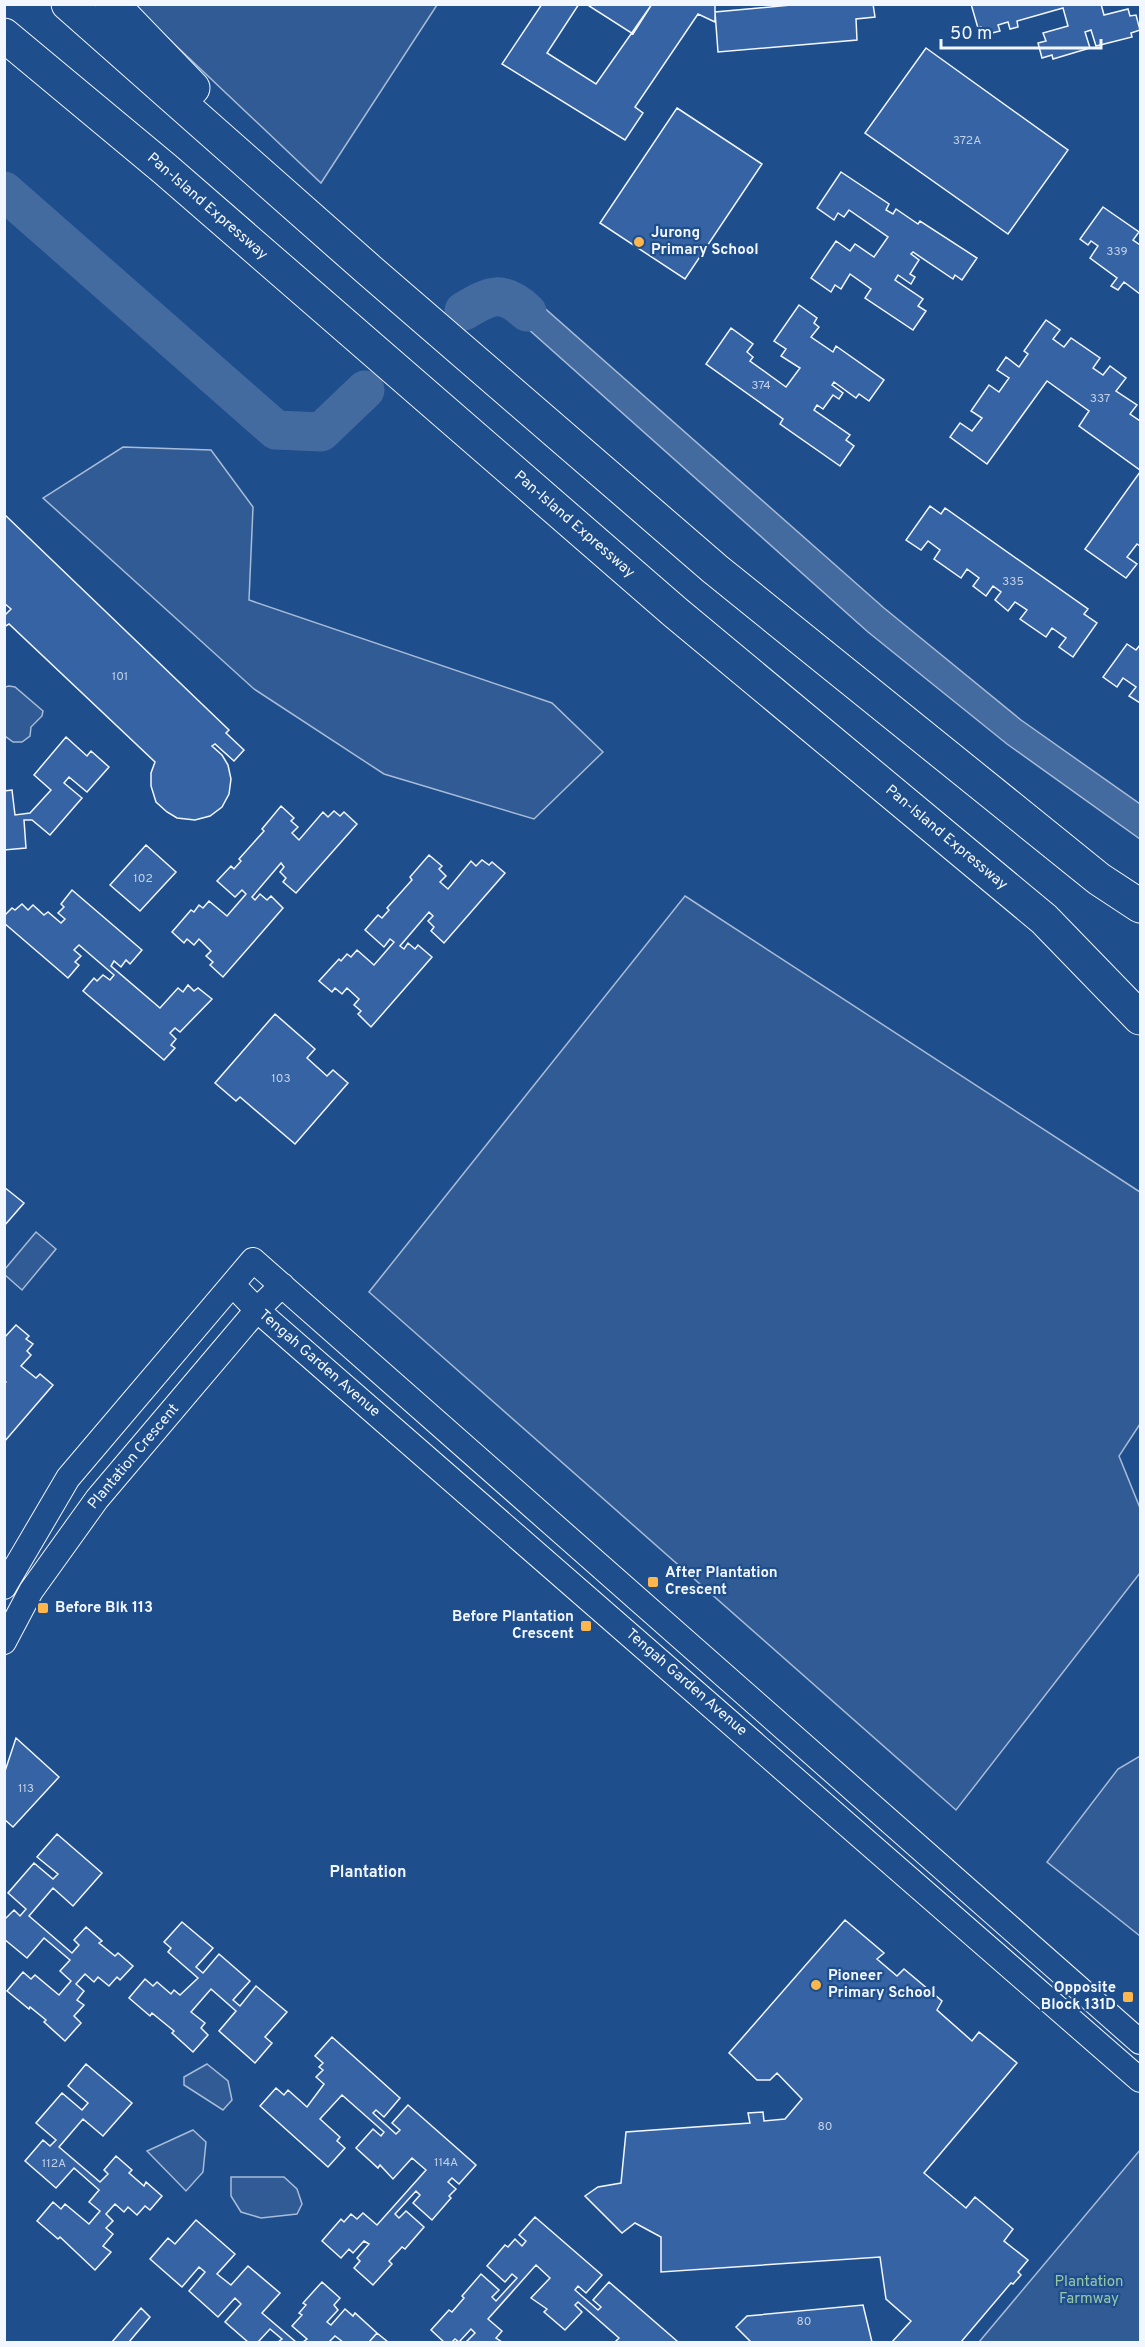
<svg xmlns="http://www.w3.org/2000/svg" width="1145" height="2347" viewBox="0 0 1145 2347" font-family="Overpass,sans-serif">
	<style>
		.built { fill: #305b95; stroke: #a8bbd7; stroke-width: 1.5 }
		.water { fill: #446ba0; stroke: #a8bbd7; stroke-width: 1.5 }
		.lines { fill: none; stroke-linecap: round; stroke-linejoin: round }
		.river { stroke: #446ba0; stroke-width: 39 }
		.building { fill: #3563a3; stroke: #f2f6ff; stroke-width: 1.5 }
		.minor-casing { stroke: #f2f6ff; stroke-width: 26 }
		.highway-casing { stroke: #f2f6ff; stroke-width: 35 }
		.minor { stroke: #1f4e8c; stroke-width: 24 }
		.highway { stroke: #1f4e8c; stroke-width: 33 }
		.poi-dot { fill: #ffb74d; stroke: #1f4e8c; stroke-width: 2 }
		.labels { text-anchor: middle; dominant-baseline: central; stroke-width: 4.5; stroke-linejoin: round; paint-order: stroke }
		.number-label { font-size: 12px; fill: #c3d1e8 }
		.street-label { font-size: 15px; fill: #f2f6ff; stroke: #1f4e8c }
		.poi-label { font-size: 15px; font-weight: bold; fill: #f2f6ff; stroke: #1f4e8c; text-anchor: start }
		.park-label { font-size: 15px; fill: #97c8a6; stroke: #1f4e8c }
		.neighbourhood-label { font-size: 16px; font-weight: bold; fill: #f2f6ff; stroke: #1f4e8c }
	</style>
	<rect width="100%" height="100%" fill="#1f4e8c"/>
	<!-- built -->
	<path class="built" d="M133 5H437L321 183Z
		M123 447 211 450 253 507 249 600 552 703 603 752 534 819 384 774 254 689 43 498Z
		M9 686 15 687 43 711 42 716 31 727 30 736 22 742H13L5 736V687Z
		M685 896 1140 1192V1424L1119 1456 1140 1508V1573L956 1810 369 1292Z
		M36 1232 56 1249 22 1290 5 1275V1269Z
		M1140 1756V1936L1047 1862 1118 1769Z
		M207 2064 228 2081 232 2100 223 2110 184 2085V2077Z
		M193 2130 206 2142 203 2172 186 2191 147 2151Z
		M1140 2150V2342H979Z
		M231 2177H284L297 2189 302 2204 297 2214 261 2218 241 2212 231 2196Z"/>
	<!-- water -->
	<path class="water" d="M502 283 524 290 884 608 1021 720 1140 804V839L1007 744 868 632 508 311 494 312 469 291 482 284Z"/>
	<g class="lines">
		<!-- river -->
		<path class="river" d="M4 191 276 430 321 432 365 390
			M464 311C491 295 502 289 527 312"/>
	</g>
	<!-- building -->
	<path class="building" d="M542 4H579L547 53 596 84 652 4H715V22L698 14 635 107 643 113 625 140 502 64Z
		M586 4H652L633 34Z
		M802 4H873L875 17 856 19 857 40 718 52 715 12Z
		M971 4H1101L1104 15 1128 9 1130 16 1136 15 1140 30 1131 33 1132 37 1096 46 1091 30 1085 32 1090 48 1053 59 1052 55 1042 58 1038 43 1046 41 1043 33 1068 26 1063 8 1017 21 1018 27 1010 29 1008 22 998 25 1000 31 984 35 981 27 978 28Z
		M926 48 1068 150 1008 234 865 133Z
		M677 108 762 164 685 279 600 223Z
		M841 172 889 204 886 210 893 214 896 209 918 224 920 221 977 258 962 280 955 275 953 279 913 252 911 254 919 260 910 274 915 277 911 284 898 275 895 280 923 299 918 306 926 311 913 330 865 298 871 289 850 274 841 289 835 285 831 292 811 278 836 241 850 251 855 244 874 257 888 237 849 210 844 217 838 213 834 220 817 208Z
		M1103 207 1139 232 1133 240 1140 245V294L1124 282 1118 290 1111 286 1117 278 1090 258 1098 246 1091 241 1088 245 1080 239Z
		M799 305 817 318 814 323 819 327 811 337 833 352 836 346 884 380 869 401 859 394 856 398 834 382 832 385 843 393 839 399 833 395 823 409 817 405 814 410 850 435 846 440 854 446 840 466 780 424 783 419 706 364 731 328 753 344 747 352 753 357 750 361 786 387 800 368 781 356 786 349 774 341Z
		M1046 320 1060 330 1053 339 1064 347 1071 338 1100 358 1093 368 1103 375 1110 366 1126 378 1116 391 1137 405 1130 414 1140 421V470L1079 426 1089 411 1047 381 987 464 950 437 960 423 972 431 982 418 971 411 989 385 999 392 1009 378 997 370 1006 357 1019 367 1028 354 1024 351Z
		M1140 472V546L1137 544 1127 557 1137 564 1126 578 1085 549Z
		M930 506 941 514 945 508 1088 609 1084 614 1097 623 1073 657 1059 647 1066 638 1052 628 1046 637 1020 619 1027 610 1015 602 1008 611 995 600 1001 592 993 586 986 596 973 586 979 578 967 569 961 578 934 559 940 550 928 541 921 550 906 540Z
		M4 514 229 730 226 733 244 750 234 761 215 744 212 746 222 755 228 765 231 779 229 794 222 807 210 816 195 820 177 818 167 812 156 802 151 786V773L155 762 9 624 4 627V616L11 609 4 603Z
		M1127 644 1136 650 1140 645V703L1129 696 1136 687 1123 678 1117 687 1103 677Z
		M66 737 87 756 91 751 109 767 87 792 69 777 64 783 82 798 50 835 32 820H24L26 848 4 850V791L12 790 15 815 30 813 51 790 34 775Z
		M281 806 294 818 291 821 298 827 292 833 299 840 323 812 328 817 334 811 340 816 344 812 357 824 296 893 283 882 286 878 280 872 284 867 281 863 252 897 255 900 260 894 267 900 271 896 283 908 223 977 210 965 213 962 206 956 211 951 199 939 194 945 187 939 184 943 172 932 191 910 194 912 199 905 203 908 209 901 227 916 246 894 242 890 235 897 217 881 231 866 234 869 241 861 239 859 264 831 262 829Z
		M146 845 176 872 140 911 110 885Z
		M429 855 442 866 439 869 446 876 440 882 448 889 471 861 476 866 482 860 489 865 492 862 505 873 444 943 431 931 434 927 428 921 433 916 429 912 400 946 404 949 408 943 415 949 418 945 432 957 371 1027 358 1014 361 1011 354 1005 359 999 347 988 342 994 335 988 332 992 319 981 339 959 341 961 347 954 351 957 357 950 374 965 394 942 390 939 384 947 365 930 378 915 382 918 389 910 387 908 412 880 410 877Z
		M72 890 142 950 130 964 126 960 121 967 114 961 111 966 160 1008 178 988 183 992 188 985 194 991 198 988 212 999 180 1032 175 1028 170 1033 176 1039 171 1045 175 1048 164 1060 83 991 94 978 97 981 103 975 110 980 114 975 79 945 74 950 81 956 75 962 79 965 68 978 4 923V916L12 908 15 910 22 904 28 910 33 905 44 915 48 912 61 923 65 919 58 913 64 907 61 904Z
		M275 1014 315 1049 307 1058 327 1076 333 1070 348 1083 295 1144 240 1097 236 1101 215 1083Z
		M4 1187 24 1203 4 1226Z
		M16 1325 29 1336 26 1339 33 1344 27 1351 31 1355 21 1366 36 1378 40 1374 53 1385 4 1442V1384L6 1382 4 1380V1338Z
		M16 1738 59 1777 13 1827 4 1819V1774Z
		M57 1834 102 1873 73 1906 53 1888 29 1916 72 1953 79 1945 74 1940 86 1927 102 1941 99 1943 115 1956 118 1953 133 1966 120 1980 117 1977 109 1986 98 1977 94 1982 85 1974 76 1984 84 1991 77 2000 84 2005 74 2016 81 2023 65 2041 44 2022 46 2020 30 2007 29 2009 7 1991 23 1972 31 1979 35 1975 59 1995 71 1981 60 1971 70 1960 44 1938 27 1958 4 1939V1920L14 1910 20 1916 26 1909 8 1893 34 1863 53 1879 58 1874 37 1857Z
		M845 1920 884 1953 877 1959 897 1976 904 1969 942 2001 937 2010 972 2041 979 2032 1017 2063 924 2173 966 2208 975 2197 1013 2229 1004 2241 1028 2260 1018 2272 1021 2275 1013 2284 1011 2283 961 2342H892L911 2321 886 2299 880 2257 661 2272V2237L635 2223 622 2233 585 2196 598 2187 621 2183 626 2132 750 2123 748 2113 763 2112 764 2121 785 2119 802 2099 777 2073 770 2080H757L729 2053Z
		M182 1922 213 1948 196 1967 203 1973 219 1954 250 1981 233 2000 240 2006 256 1986 287 2012 265 2037 272 2043 255 2063 219 2031 236 2011 211 1989 191 2012 205 2023 201 2028 208 2035 193 2052 172 2033 174 2031 152 2013 150 2016 129 1998 145 1979 153 1986 157 1982 171 1994 174 1990 180 1995 198 1978 168 1952 171 1948 164 1942Z
		M332 2037 400 2098 384 2117 376 2110 373 2113 396 2134 400 2130 392 2123 408 2105 476 2165 459 2184 452 2178 448 2182 456 2189 449 2196 451 2198 432 2220 413 2203 420 2195 416 2191 395 2214 399 2218 406 2211 424 2227 405 2249 402 2247 389 2261 392 2264 373 2285 354 2268 360 2261 357 2258 369 2244 364 2241 353 2253 349 2249 341 2258 322 2241 341 2219 344 2222 351 2214 357 2219 363 2213 377 2225 426 2170 412 2158 393 2179 380 2165 378 2168 356 2148 373 2129 381 2136 384 2132 342 2095 320 2119 340 2137 337 2141 345 2148 328 2167 260 2106 276 2088 284 2095 288 2090 307 2107 324 2084 316 2077 323 2070 319 2067 323 2063 315 2056Z
		M86 2064 132 2103 103 2136 83 2119 59 2147 100 2182 108 2174 104 2170 116 2156 132 2170 129 2173 144 2186 146 2182 162 2196 150 2210 145 2206 137 2215 128 2207 124 2212 115 2204 106 2214 113 2221 106 2228 113 2234 103 2246 111 2252 95 2270 60 2237 58 2239 37 2221 53 2202 61 2209 65 2204 89 2224 100 2211 89 2202 99 2190 74 2168 56 2188 25 2161 43 2140 50 2146 56 2140 36 2123 62 2093 82 2110 88 2103 68 2086Z
		M535 2217 602 2275 586 2293 578 2286 575 2290 598 2310 601 2307 593 2300 609 2282 677 2341 675 2342H615L619 2338 578 2302 575 2305 582 2312 565 2330 544 2312 547 2309 531 2298 550 2278 536 2265 488 2319 502 2331 496 2338 502 2342H466L475 2333 471 2329 459 2342 455 2339 452 2342H444L431 2330 449 2310 452 2312 464 2298 462 2296 481 2274 499 2290 492 2297 496 2301 517 2278 512 2274 505 2282 487 2266 505 2245 508 2247 515 2239 522 2246 526 2241 519 2235Z
		M196 2220 235 2254 217 2274 231 2285 248 2266 280 2293 262 2313 296 2342H278L282 2339 270 2329 258 2342H248L225 2322 241 2304 235 2298 218 2317 189 2291 205 2272 199 2267 182 2287 150 2259 168 2238 175 2244Z
		M322 2282 340 2298 334 2305 338 2310 327 2322 331 2325 345 2309 353 2316 355 2313 377 2333 369 2342H343L335 2336 329 2342H303L307 2339 292 2326 302 2315 299 2313 306 2305 303 2303Z
		M863 2305 872 2342H751L736 2327 747 2316Z
		M141 2308 150 2317 129 2342H112Z
		M377 2333 388 2342H369Z"/>
	<g class="lines">
		<defs>
			<path id="minor" d="M233 1285 257 1310 1140 2080
				M4 1587 68 1478 253 1260 1140 2042
				M4 1642 31 1591 97 1499 257 1310 282 1285"/>
			<path id="highway" d="M68 4 369 270 715 569 1099 879 1140 906
				M112 4 193 88
				M4 35 165 169 675 612 1044 919 1140 1018"/>
		</defs>
		<!-- minor casing -->
		<use href="#minor" class="minor-casing"/>
		<!-- highway casing -->
		<use href="#highway" class="highway-casing"/>
		<!-- minor -->
		<use href="#minor" class="minor"/>
		<!-- highway -->
		<use href="#highway" class="highway"/>
	</g>
	<!-- markers -->
	<g class="poi-dot">
		<circle cx="639" cy="242" r="6"/>
		<rect x="647" y="1576" width="12" height="12" rx="3"/>
		<rect x="37" y="1602" width="12" height="12" rx="3"/>
		<rect x="580" y="1620" width="12" height="12" rx="3"/>
		<circle cx="816" cy="1985" r="6"/>
		<rect x="1122" y="1991" width="12" height="12" rx="3"/>
	</g>
	<g class="labels">
		<!-- number labels -->
		<g class="number-label">
			<text x="967" y="141">372A</text>
			<text x="1117" y="252">339</text>
			<text x="761" y="386">374</text>
			<text x="1100" y="399">337</text>
			<text x="1013" y="582">335</text>
			<text x="120" y="677">101</text>
			<text x="143" y="879">102</text>
			<text x="281" y="1079">103</text>
			<text x="26" y="1789">113</text>
			<text x="825" y="2127">80</text>
			<text x="446" y="2163">114A</text>
			<text x="54" y="2164">112A</text>
			<text x="804" y="2322">80</text>
		</g>
		<!-- street labels -->
		<g class="street-label">
			<text transform="translate(207 207) rotate(41)">Pan-Island Expressway</text>
			<text transform="translate(574 525) rotate(41)">Pan-Island Expressway</text>
			<text transform="translate(946 838) rotate(40)">Pan-Island Expressway</text>
			<text transform="translate(319 1364) rotate(41)">Tengah Garden Avenue</text>
			<text transform="translate(134 1457) rotate(-50)">Plantation Crescent</text>
			<text transform="translate(686 1683) rotate(41)">Tengah Garden Avenue</text>
		</g>
		<!-- poi labels -->
		<g class="poi-label">
			<text x="651" y="233">Jurong<tspan x="651" dy="17">Primary School</tspan></text>
			<text x="665" y="1573">After Plantation<tspan x="665" dy="17">Crescent</tspan></text>
			<text x="55" y="1608">Before Blk 113</text>
			<text x="574" y="1617" text-anchor="end">Before Plantation<tspan x="574" dy="17">Crescent</tspan></text>
			<text x="828" y="1976">Pioneer<tspan x="828" dy="17">Primary School</tspan></text>
			<text x="1116" y="1988" text-anchor="end">Opposite<tspan x="1116" dy="17">Block 131D</tspan></text>
		</g>
		<!-- park labels -->
		<g class="park-label">
			<text x="1089" y="2282">Plantation<tspan x="1089" dy="17">Farmway</tspan></text>
		</g>
		<!-- neighbourhood labels -->
		<g class="neighbourhood-label">
			<text x="368" y="1873">Plantation</text>
		</g>
	</g>
	<!-- border -->
	<rect width="1145" height="2347" fill="none" stroke="#f2f6ff" stroke-width="12"/>
	<!-- scale -->
	<path d="M941 39v9h160v-9" fill="none" stroke="#f2f6ff" stroke-width="3"/>
	<text x="950" y="39" font-size="18" fill="#f2f6ff" stroke="#1f4e8c" stroke-width="4.5" paint-order="stroke">50 m</text>
</svg>
